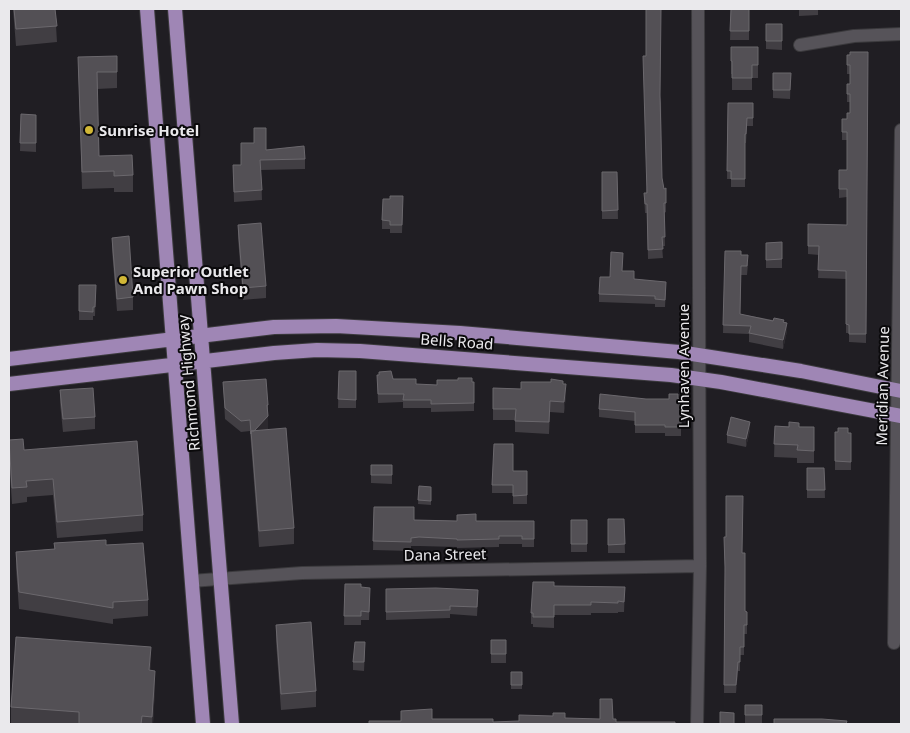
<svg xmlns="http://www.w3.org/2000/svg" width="910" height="733" viewBox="0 0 910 733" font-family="'Noto Sans',sans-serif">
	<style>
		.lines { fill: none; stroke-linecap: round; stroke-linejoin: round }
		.minor-casing { stroke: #3b3a3d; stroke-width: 14 }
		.primary-casing { stroke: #3b3a3d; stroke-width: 16 }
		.minor { stroke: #565359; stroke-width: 12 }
		.primary { stroke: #9f86b5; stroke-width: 14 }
		.wall { fill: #413e43 }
		.shaded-wall { fill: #2c292e }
		.building { fill: #535055; stroke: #6b686d }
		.poi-dot { fill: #d1b736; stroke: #0a090b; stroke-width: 2 }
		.labels { text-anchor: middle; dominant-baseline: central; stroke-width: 4; stroke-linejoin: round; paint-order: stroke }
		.poi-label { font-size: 15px; font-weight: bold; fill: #eae9ec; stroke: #0a090b; text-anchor: start }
		.street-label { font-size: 15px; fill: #eae9ec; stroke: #0a090b }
	</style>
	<rect width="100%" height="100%" fill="#201e23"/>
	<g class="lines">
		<defs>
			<path id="minor" d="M800 45 854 36 901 34
				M191 581 302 573 700 566
				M894 643 901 130
				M697 724 700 566 698 9"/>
			<path id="primary" d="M147 9 203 724
				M175 9 232 724
				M9 359 274 327 336 326 460 333 679 352 801 371 901 391
				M9 384 274 353 317 350 360 351 671 375 721 382 901 416"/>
		</defs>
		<!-- minor casing -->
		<use href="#minor" class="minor-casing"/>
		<!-- primary casing -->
		<use href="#primary" class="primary-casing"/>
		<!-- minor -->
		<use href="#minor" class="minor"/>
		<!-- primary -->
		<use href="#primary" class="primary"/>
	</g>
	<!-- wall -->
	<path class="wall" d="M13 9H55L57 42 16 46Z
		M731 9H749V40H730Z
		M799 9H840L818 10V15L799 16Z
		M766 24H782V50L766 49Z
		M731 47H758V78H752V90H732V74H731Z
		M868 52 866 343 849 342V333H846V279L818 278 819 255 808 254V224L847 225V197L839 198V170H847V140H842V119H847L850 113V102H847V84H850V74H847V55Z
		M78 57 117 72V88L97 89 99 156 133 175V192H114V188L82 189Z
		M773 73H791L790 99 773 98Z
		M661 97 662 178 666 203V212L664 213 665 246H662L663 258 648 259 647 213H645L644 193H646Z
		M728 103H753V126H747L746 143H745V187H731V179H727Z
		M21 114 36 115V152L20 151Z
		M266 150 305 159V169L261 170 262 200 234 202 233 165H241Z
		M602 172H617L618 219H602Z
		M390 199 403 205 402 233H390V229H382V220Z
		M238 225 266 286V298L243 300 238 238Z
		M112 238 133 297V310L117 311 112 250Z
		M782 242V268H766V243Z
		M725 251 741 255 748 264 747 275H741L740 314 784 322 787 331 783 349 749 342V334L723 333Z
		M622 271 634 279 666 290 665 307H655V304L599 302V294L610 277Z
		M79 285H96L95 316H93V320H79Z
		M339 371H356V408H338Z
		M377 375 416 384 437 385 474 382V411L431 412V408H403V402L378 403Z
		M223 382 268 405V428L266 430 294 528V544L259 547 250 431 241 432 225 419Z
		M563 384 566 395 564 413 550 412 549 434 515 432V420H493V388L521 389Z
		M60 390 95 417V429L63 432 60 403Z
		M646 399H681V436H665V433H635V421L599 417V409Z
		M775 426 814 427V463H797V458L774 457Z
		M750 430 746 447 727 443V435Z
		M835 432 851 433V470H835Z
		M9 440 24 450 143 515V531L57 538 53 495 27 497V502L12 504 9 459Z
		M371 465H392V484L371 483Z
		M807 468H824L825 498H807Z
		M527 471V504H513V493H492V485Z
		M419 486 431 487V505L418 504Z
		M374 507 414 520 457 521H534V547H522V544H499V547L457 548V547L419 546H411V551L373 550Z
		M608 519H624L625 553H608Z
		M571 520H587V552H571Z
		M724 537 742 553 745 611 747 612V634H744V655H740V671H738L736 693H724L725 574Z
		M54 543 148 600V616L113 619V624L19 609 16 568V552L54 549Z
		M345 584 361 587 370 596 369 620H361V625H344Z
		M554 586 625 587 624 612H618V613H591V615H554V628L533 627V624H531V613Z
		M386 589 478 599 477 616 450 614V618L386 620Z
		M276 625 316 691V707L281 710 276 641Z
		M491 640H506V663H491Z
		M365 651 364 671 353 670V662Z
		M151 663 150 670 155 687 153 724H28L11 723V707Z
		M511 672H522V689H511Z
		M745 705H762V724H745Z"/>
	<!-- shaded-wall -->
	<path class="shaded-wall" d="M787 323V331L783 349V340Z
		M566 384V395L564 413V402Z
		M268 416V428L252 444 251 434Z
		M750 422V430L746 447V439Z
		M151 647V663L149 687V670Z
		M738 662V671L736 693V685Z
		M155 671V687L153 724H152Z"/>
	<!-- building -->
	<path class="building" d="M14 9H55L57 26 16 29Z
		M646 9H661L660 95 662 178 664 189 666 188V203H664L665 237H662L663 249 648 250 647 204H645L644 193H647L643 56H646Z
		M731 9H749V31H730Z
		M766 24H782V41H766Z
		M731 47H758V65H752V78H732V61H731Z
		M850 52H868L866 334H849V325L846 324V271L818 270 819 246H808V224L847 225V189H839V170H847V132H842V119H847V113H850V94H847V84H850V65H847V55H850Z
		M117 56V72H97L99 156 132 155 133 175 114 176V171L82 172 78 57Z
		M773 73H791L790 90H773Z
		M728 103H753V118H747L746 134H745V179H731V171H727Z
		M21 114 36 115V143H20Z
		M254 128H266V150L304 146 305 159 260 160 262 190 234 192 233 165H241V143H254Z
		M602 172H617L618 210 602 211Z
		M390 196H403L402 225H390V221L382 220 383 199H390Z
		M261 223 266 286 243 288 238 225Z
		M129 236 133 297 117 299 112 238Z
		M782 242V259L766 260V243Z
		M725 251H741V255H748L747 266H741L740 314 773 321 774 318 784 320 783 322 787 323 783 340 749 333 751 326 723 325Z
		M611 252 623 253 622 271H634V279L666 282 665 300 655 299V296L599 294 600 277H610Z
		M79 285H96L95 307H93V312L79 311Z
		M339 371H356V400L338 399Z
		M391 371 393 379H416V384L437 385V380H458V378H472V382H474V403L431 404V400H403L404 394H378L377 375H379V372Z
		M266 379 268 405H267L268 416 254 431H251V434L250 420 241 421 225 408 223 382Z
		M551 379 563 381V384H566L564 402 550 401 549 422 515 421 516 409H493V388L521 389V382H551Z
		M93 388 95 417 63 419 60 390Z
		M600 394 646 399H669V394H678V399H681V427H665V425H635V412L599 409Z
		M731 417 750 422 746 439 727 435Z
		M789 422 799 423V427H814V451L797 450 798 445 774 444 775 426 789 427Z
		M286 428 294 528 259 531 251 431Z
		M838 428H848V433H851V462L835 461V432H838Z
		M23 439 24 450 137 441 143 515 57 522 53 479 26 481 27 487 12 488 9 440Z
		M494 444H513V471H527V495L513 496V485H492Z
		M371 465H392V475H371Z
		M807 468H824L825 490H807Z
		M419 486 431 487V501L418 500Z
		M726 496H743L742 553H745V611L747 612V625H744V647H740V662H738L736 685H724L725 567 724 537H726Z
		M374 507H414V520L457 521V515L476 514V521H534V539H522V536H499V539L457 540V539L419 537 411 538V542L373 541Z
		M608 519H624L625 544 608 545Z
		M571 520H587V544H571Z
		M106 540V545L143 543 148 600 113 602V608L19 592 16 552 55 549 54 543Z
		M533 582H554V586L625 587 624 602 618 601V603L591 602V605H554V617H533V613H531Z
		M345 584H361V587L370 588 369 612 361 611V616H344Z
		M436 588 478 590 477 607 450 606V610L386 612V589Z
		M311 622 316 691 281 694 276 625Z
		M16 637 151 647 149 670 155 671 152 717 142 716 141 724H79V712L11 707Z
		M491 640H506V654H491Z
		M355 642H365L364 662H353Z
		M511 672H522V685H511Z
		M600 699H612L613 719H616V722H675V724H369V721H401V711L432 709V719H493V722L519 721V715L553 716V713H565V718L600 719Z
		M745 705H762V715H745Z
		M720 712 734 713V724H720Z
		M774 719H822L847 721 846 724H774Z"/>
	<!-- markers -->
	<g class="poi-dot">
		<circle cx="89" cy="130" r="5"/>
		<circle cx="123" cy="280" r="5"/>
	</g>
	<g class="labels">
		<!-- poi labels -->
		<g class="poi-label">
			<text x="99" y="130">Sunrise Hotel</text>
			<text x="133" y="271">Superior Outlet<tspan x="133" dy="17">And Pawn Shop</tspan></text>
		</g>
		<!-- street labels -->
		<g class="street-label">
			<text transform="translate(457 341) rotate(4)">Bells Road</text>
			<text transform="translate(683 366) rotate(-90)">Lynhaven Avenue</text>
			<text transform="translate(188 383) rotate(-95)">Richmond Highway</text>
			<text transform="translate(882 386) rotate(-89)">Meridian Avenue</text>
			<text transform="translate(445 554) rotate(-1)">Dana Street</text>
		</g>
	</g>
	<!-- border -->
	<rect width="910" height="733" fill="none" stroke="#eae9ec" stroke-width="20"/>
</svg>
